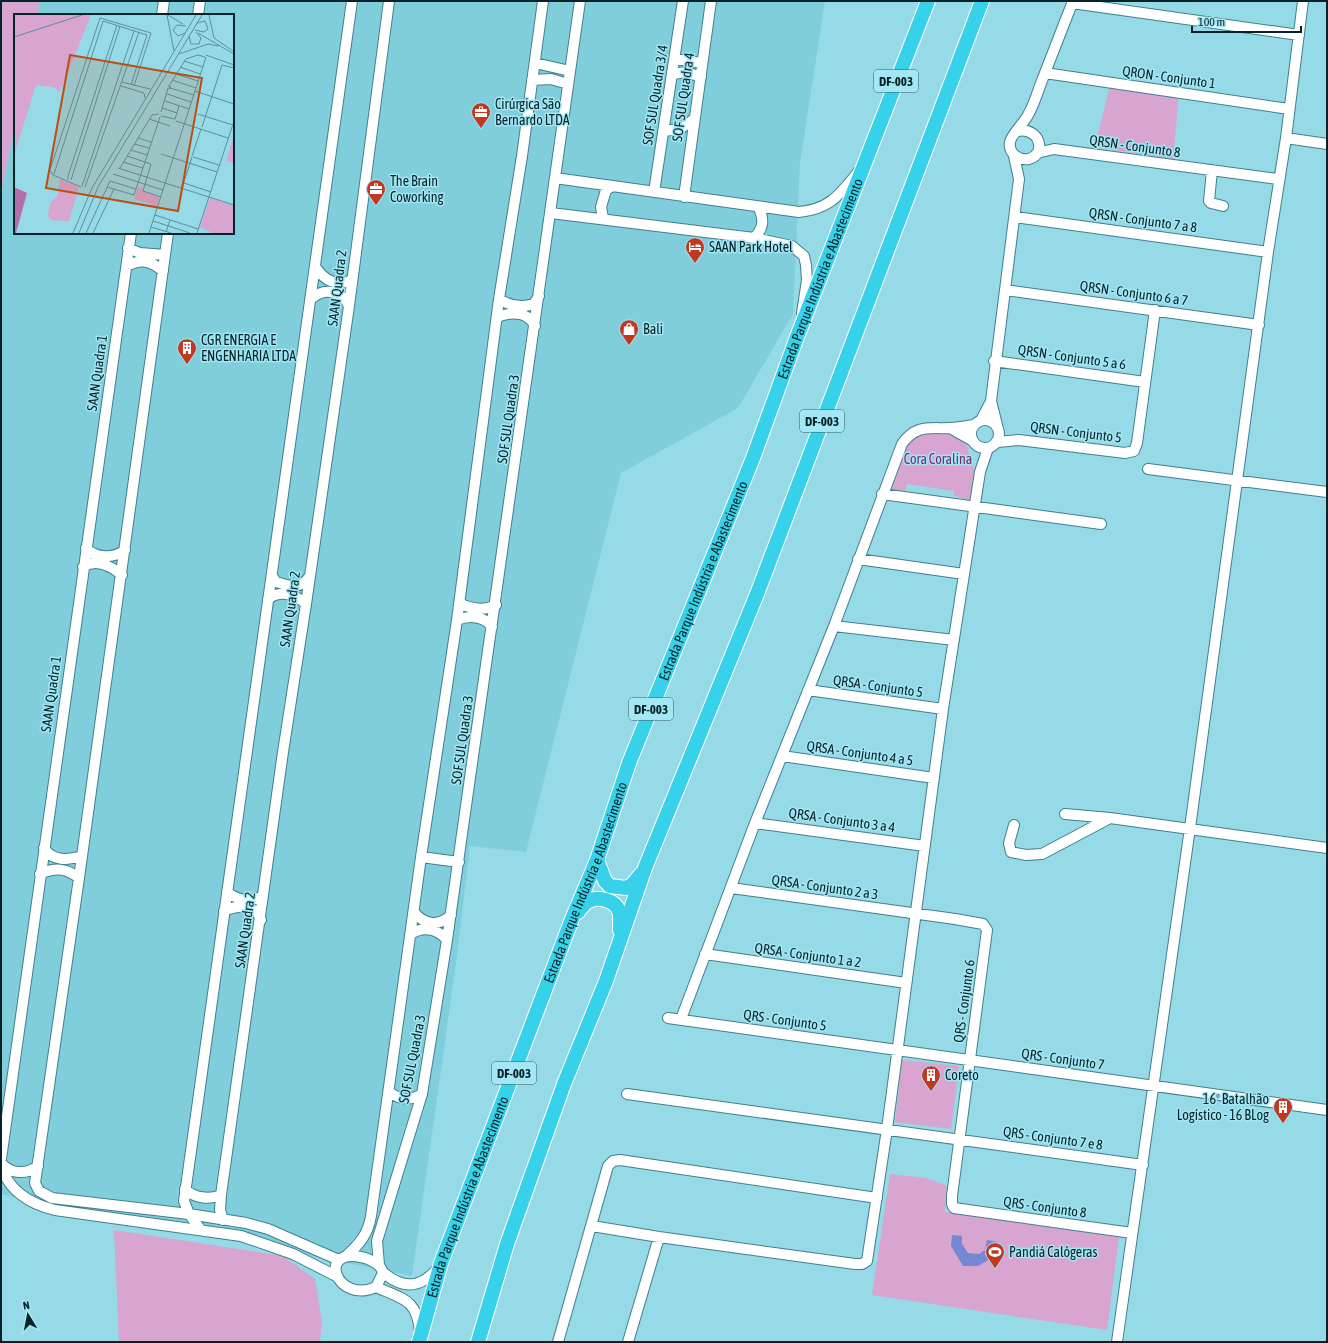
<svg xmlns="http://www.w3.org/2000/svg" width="1328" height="1343" viewBox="0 0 1328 1343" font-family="'Asap Condensed',sans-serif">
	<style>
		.built { fill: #80cedc }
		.green { fill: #d8a4d0 }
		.water { fill: #7488d4 }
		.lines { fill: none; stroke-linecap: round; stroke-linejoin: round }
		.minor-casing { stroke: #3e808d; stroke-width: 12 }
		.highway-casing { stroke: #fff; stroke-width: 16 }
		.minor { stroke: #fff; stroke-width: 10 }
		.highway { stroke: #38d1ea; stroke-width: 14 }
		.labels { text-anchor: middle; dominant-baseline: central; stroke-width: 3; stroke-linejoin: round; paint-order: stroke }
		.shield { fill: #a3e6f4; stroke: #355e65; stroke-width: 1 }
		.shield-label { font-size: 13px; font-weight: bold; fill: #062328 }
		.street-label { font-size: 14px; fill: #062328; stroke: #a3e6f4 }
		.poi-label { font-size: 14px; fill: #062328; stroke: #a3e6f4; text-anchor: start }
		.park-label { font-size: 14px; fill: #7c2974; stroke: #a3e6f4 }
		.inset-road { fill: none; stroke: #5c909b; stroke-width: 1 }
		.view { fill: #bb4e12; fill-opacity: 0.15; stroke: #bb4e12; stroke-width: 2 }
		.inset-edge { fill: none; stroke: #062328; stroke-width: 2 }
	</style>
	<rect width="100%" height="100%" fill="#96d9e7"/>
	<!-- built -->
	<path class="built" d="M40 1H825L800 163 793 314 738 408 621 473 526 852 470 846 456 963 412 1276 1 1194V193L15 124V233H233V15H37Z"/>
	<!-- green -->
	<path class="green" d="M1 1H40L37 15H15V124L1 193Z
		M1110 85 1179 93 1173 159 1095 147Z
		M922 431 951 432 967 446 974 470 971 500 954 496V491L907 484 905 491 893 489 890 487C897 465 900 442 922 431Z
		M902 1060 959 1066 951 1129 895 1122Z
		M890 1174 926 1178 947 1186 945 1212 1119 1237 1107 1330 872 1295Z
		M114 1230 283 1256 315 1279 322 1323 320 1342H119Z"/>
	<!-- water -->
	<path class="water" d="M952 1235 962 1236V1244L968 1253 979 1254 985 1250 987 1240 998 1242 995 1256 978 1266H963L951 1246Z"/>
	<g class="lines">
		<defs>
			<path id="minor" d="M1072 3 1299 35
				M162 15 164 1
				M198 15 200 1
				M675 59 702 63
				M535 63 570 71
				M1045 73 1289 109
				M673 74 686 72 701 77
				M532 80 551 79 568 84
				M664 131 680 129 694 119
				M1018 131C1040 127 1047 154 1029 159 1019 161 1008 153 1010 142 1011 135 1024 123 1028 115 1035 103 1038 90 1043 78 1053 52 1063 27 1073 1
				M1286 138 1327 144
				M1037 153 1054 149 1278 179
				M1212 170 1209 201 1211 203 1223 206
				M555 178 799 212C831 209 840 194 859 171
				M654 192 683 1
				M684 197 711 1
				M551 213 754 238 792 246 804 256 806 265 807 280 802 313
				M1015 217 1268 252
				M603 218 601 207 606 190 611 187
				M168 233 79 878 35 1183 39 1191 52 1198 189 1214 246 1223 268 1229 339 1260
				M754 238C764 228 764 220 759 208
				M128 248 140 253 165 255
				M127 266C141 258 151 261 163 271
				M316 268C325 281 337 287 352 280
				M1005 290 1259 325
				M312 298C325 287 342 291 349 306
				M499 299C510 306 522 308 534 304L539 296
				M497 317C511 312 528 311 535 326
				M994 361 1145 382
				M991 401 1019 179 1014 156
				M971 434a14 14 0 1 1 28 0a14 14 0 1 1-28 0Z
				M981 420 991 401 997 425
				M950 428 973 441
				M998 442 1019 440 1125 453 1134 451 1137 443 1155 310
				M1148 469 1327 492
				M882 494 1101 524
				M86 548C95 558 114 559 125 550
				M858 559 964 574
				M83 567C96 558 111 566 122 575
				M272 576 276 582C288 586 301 590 309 577
				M268 599C281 589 296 595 306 604
				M459 603C471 609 484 611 496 605
				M457 620C469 615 485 616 492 627
				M834 626 954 640
				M808 690 943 709
				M782 756 934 778
				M1065 814 1110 818 1327 848
				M755 823 925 846
				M1014 825 1009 843 1011 852 1026 855 1042 854 1110 818
				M44 848C53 862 68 860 82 856
				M421 857 459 862
				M40 874C55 867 66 868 79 878
				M731 888 955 919 983 924 987 930 952 1196V1204L954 1208 961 1209 1132 1233
				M227 892C238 901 250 902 263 896
				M224 911C234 906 246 905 257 912L261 920
				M414 912C424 925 439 927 451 915
				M410 935C422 925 438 929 447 940
				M705 954 906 983
				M668 1018 1327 1110
				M681 1019 755 823 834 626 902 444C916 424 929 429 950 428 958 428 966 426 974 425
				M389 1092C400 1100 410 1101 422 1094
				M627 1094 1143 1165
				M1 1159 131 233
				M1 1163C11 1174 26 1175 38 1166
				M1 1164C7 1190 30 1204 55 1210L241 1236 293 1254 336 1276
				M185 1189C194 1198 209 1200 221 1195
				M223 1220 220 1210 221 1195 283 752 306 604 349 306 389 1
				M592 1226 659 1237 855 1264H862L867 1261 887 1129 943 709 980 472 988 448
				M201 1230 189 1214 184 1201 352 1
				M345 1257C360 1244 368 1234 371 1216L421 857 457 620 499 299 522 156 543 1
				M379 1265 377 1241 422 1094 447 940 580 1
				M383 1273 376 1287C337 1305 316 1248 361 1257 367 1258 376 1262 380 1267 382 1269 382 1272 385 1274 405 1290 422 1287 438 1268
				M376 1287C403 1299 417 1299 420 1332
				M558 1342 608 1166 613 1161 620 1160 877 1198
				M628 1342 659 1237
				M1117 1342 1190 828 1268 252 1286 138 1303 1"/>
			<g id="highway">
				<path d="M597 860 605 881 610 886 626 888 632 885 641 874"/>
				<path d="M578 912C581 908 584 903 589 901 598 896 615 900 619 911 621 917 620 924 620 930"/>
				<path id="s1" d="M419 1342 441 1263 572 919 597 860 629 763 753 458 797 337 928 1"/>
				<path d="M478 1342 507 1244 564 1084 606 981 645 868 757 594 982 1"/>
			</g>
		</defs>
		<!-- minor casing -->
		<use href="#minor" class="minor-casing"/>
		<!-- highway casing -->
		<use href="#highway" class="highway-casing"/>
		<!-- minor -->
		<use href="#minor" class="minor"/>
		<!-- highway -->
		<use href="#highway" class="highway"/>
	</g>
	<!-- icons -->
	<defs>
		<symbol id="office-pin" viewBox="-11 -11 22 30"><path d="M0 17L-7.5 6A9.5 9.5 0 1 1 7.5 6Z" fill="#c33721" stroke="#a3e6f4"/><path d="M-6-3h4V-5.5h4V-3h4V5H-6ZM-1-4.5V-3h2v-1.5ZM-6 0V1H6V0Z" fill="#fff"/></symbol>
		<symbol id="hotel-pin" viewBox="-11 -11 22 30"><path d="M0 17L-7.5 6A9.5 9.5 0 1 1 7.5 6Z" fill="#c33721" stroke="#a3e6f4"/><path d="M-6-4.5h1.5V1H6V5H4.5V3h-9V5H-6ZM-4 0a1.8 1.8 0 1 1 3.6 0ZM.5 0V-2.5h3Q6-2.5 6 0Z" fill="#fff"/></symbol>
		<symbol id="shop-pin" viewBox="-11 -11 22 30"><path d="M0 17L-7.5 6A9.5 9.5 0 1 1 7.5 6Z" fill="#c33721" stroke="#a3e6f4"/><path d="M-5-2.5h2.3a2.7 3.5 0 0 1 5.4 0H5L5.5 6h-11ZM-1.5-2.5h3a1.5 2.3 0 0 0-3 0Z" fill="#fff"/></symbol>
		<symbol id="building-pin" viewBox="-11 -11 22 30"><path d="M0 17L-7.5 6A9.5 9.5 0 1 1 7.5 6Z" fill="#c33721" stroke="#a3e6f4"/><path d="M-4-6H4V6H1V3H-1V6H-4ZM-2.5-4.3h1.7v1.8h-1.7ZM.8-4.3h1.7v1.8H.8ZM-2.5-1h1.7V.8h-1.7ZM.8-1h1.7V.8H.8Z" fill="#fff"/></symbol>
		<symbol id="stadium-pin" viewBox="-11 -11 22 30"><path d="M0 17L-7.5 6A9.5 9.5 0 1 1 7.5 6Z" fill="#c33721" stroke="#a3e6f4"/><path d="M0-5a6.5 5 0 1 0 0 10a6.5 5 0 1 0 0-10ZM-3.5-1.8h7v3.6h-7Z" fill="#fff"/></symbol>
	</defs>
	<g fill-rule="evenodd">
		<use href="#office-pin" x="470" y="101" width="22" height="30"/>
		<use href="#office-pin" x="365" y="178" width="22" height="30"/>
		<use href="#hotel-pin" x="684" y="236" width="22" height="30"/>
		<use href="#shop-pin" x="618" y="318" width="22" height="30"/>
		<use href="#building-pin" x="176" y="337" width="22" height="30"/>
		<use href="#building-pin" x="920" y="1064" width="22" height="30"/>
		<use href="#building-pin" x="1272" y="1096" width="22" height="30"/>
		<use href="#stadium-pin" x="984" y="1241" width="22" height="30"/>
	</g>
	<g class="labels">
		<!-- shield labels -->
		<g class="shield">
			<rect x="874" y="70" width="44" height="22" rx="3"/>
			<rect x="800" y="410" width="44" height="22" rx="3"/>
			<rect x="629" y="698" width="44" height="22" rx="3"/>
			<rect x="492" y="1062" width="44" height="22" rx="3"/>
		</g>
		<g class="shield-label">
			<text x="896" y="81">DF-003</text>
			<text x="822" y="421">DF-003</text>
			<text x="651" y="709">DF-003</text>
			<text x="514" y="1073">DF-003</text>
		</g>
		<!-- street labels -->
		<g class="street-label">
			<text transform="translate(1169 77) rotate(8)">QRON - Conjunto 1</text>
			<text transform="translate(655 95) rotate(-81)">SOF SUL Quadra 3/4</text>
			<text transform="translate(683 97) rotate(-82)">SOF SUL Quadra 4</text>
			<text transform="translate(1135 146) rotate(8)">QRSN - Conjunto 8</text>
			<text transform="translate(1143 220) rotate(8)">QRSN - Conjunto 7 a 8</text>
			<text stroke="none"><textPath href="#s1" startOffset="1137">Estrada Parque Indústria e Abastecimento</textPath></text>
			<text transform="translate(337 288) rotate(-83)">SAAN Quadra 2</text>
			<text transform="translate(1134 293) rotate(8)">QRSN - Conjunto 6 a 7</text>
			<text transform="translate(1072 357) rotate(8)">QRSN - Conjunto 5 a 6</text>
			<text transform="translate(97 373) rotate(-82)">SAAN Quadra 1</text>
			<text transform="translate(508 419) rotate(-82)">SOF SUL Quadra 3</text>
			<text transform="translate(1076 432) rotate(7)">QRSN - Conjunto 5</text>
			<text stroke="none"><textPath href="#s1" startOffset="813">Estrada Parque Indústria e Abastecimento</textPath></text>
			<text transform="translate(290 609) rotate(-82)">SAAN Quadra 2</text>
			<text transform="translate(878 686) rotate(8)">QRSA - Conjunto 5</text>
			<text transform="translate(51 694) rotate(-82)">SAAN Quadra 1</text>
			<text transform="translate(462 740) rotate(-82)">SOF SUL Quadra 3</text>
			<text transform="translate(860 753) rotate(8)">QRSA - Conjunto 4 a 5</text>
			<text transform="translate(842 820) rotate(8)">QRSA - Conjunto 3 a 4</text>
			<text stroke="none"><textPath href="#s1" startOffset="489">Estrada Parque Indústria e Abastecimento</textPath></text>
			<text transform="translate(825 887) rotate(8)">QRSA - Conjunto 2 a 3</text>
			<text transform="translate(245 930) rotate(-82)">SAAN Quadra 2</text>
			<text transform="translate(808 955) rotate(8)">QRSA - Conjunto 1 a 2</text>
			<text transform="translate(964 1001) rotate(-82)">QRS - Conjunto 6</text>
			<text transform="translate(785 1020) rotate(8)">QRS - Conjunto 5</text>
			<text transform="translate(412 1059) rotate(-79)">SOF SUL Quadra 3</text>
			<text transform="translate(1063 1059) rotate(8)">QRS - Conjunto 7</text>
			<text transform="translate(1053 1138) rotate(8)">QRS - Conjunto 7 e 8</text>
			<text stroke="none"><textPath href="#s1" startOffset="153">Estrada Parque Indústria e Abastecimento</textPath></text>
			<text transform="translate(1045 1207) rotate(8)">QRS - Conjunto 8</text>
		</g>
		<!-- poi labels -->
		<g class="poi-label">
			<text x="495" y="104">Cirúrgica São<tspan x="495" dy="16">Bernardo LTDA</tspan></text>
			<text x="390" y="181">The Brain<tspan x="390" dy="16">Coworking</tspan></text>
			<text x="709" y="247">SAAN Park Hotel</text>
			<text x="643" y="329">Bali</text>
			<text x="201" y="340">CGR ENERGIA E<tspan x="201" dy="16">ENGENHARIA LTDA</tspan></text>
			<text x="945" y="1075">Coreto</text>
			<text x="1269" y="1099" text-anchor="end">16º Batalhão<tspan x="1269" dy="16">Logístico - 16 BLog</tspan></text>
			<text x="1009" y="1252">Pandiá Calógeras</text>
		</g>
		<!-- park labels -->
		<g class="park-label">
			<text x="938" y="459">Cora Coralina</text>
		</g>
	</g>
	<!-- overview -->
	<g transform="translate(14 14)">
		<rect width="220" height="220" fill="#96d9e7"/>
		<path d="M0 1H77L46 78 39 73 22 71 0 141ZM220 121V149L212 147ZM46 165 65 173 55 207 37 206 34 202 36 189 44 181ZM124 173 129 175V177L145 183 143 192 120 185ZM196 184 220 192V219H199L186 213Z" fill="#d8a4d0"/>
		<path d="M0 173 13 179 2 219H0Z" fill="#b36faa"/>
		<path class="inset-road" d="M153 1 160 37M154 1 169 10M195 1 200 24 219 37M181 16 190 18 194 15 191 7 183 9M171 19 164 22 159 16 163 11 172 12M184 19 220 40M175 22 177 30H185L187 24 182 18M0 23 68 1M165 40 194 30 205 32M192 41 220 51M170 47 189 53M166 53 186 60M162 60 184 67M158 66 182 74M108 68 136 75M107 72 130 79 131 84M155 72V75L157 73 155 72 172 45 184 41 191 43M156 74 180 81M181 77 220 90M153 80 177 88M151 87 175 95M148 94 163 99M147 98 154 74M184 100 219 111M147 102 161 105 165 92M135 105 156 112M162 107 214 124M188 113 208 51 220 54M124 124 137 128M120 130 135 134M117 136 133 141M147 140 203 158M113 142 137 150 129 177 147 183M178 142 187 115M179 143 205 151M109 148 129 154M104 154 220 191M106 154 138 101 145 100M40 160 89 7 133 21 117 71M99 160 149 176M54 166V162L103 11M57 166 106 12M170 169 197 178M68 172 120 17M67 173 39 161 36 156 86 4 137 19 120 72M71 173 125 18M93 173 120 181 146 103M168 174 178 143M141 201 184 215M139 207 176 219M137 213 157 219M152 218 156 206M59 219 78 174 182 1M65 219 84 173 188 1M72 219 96 167 122 175M79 219 100 175M135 219 192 43M183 219 220 107"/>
		<path class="view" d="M56 41 188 64 164 197 32 174Z"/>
		<rect width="220" height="220" class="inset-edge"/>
	</g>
	<!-- border -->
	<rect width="1328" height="1343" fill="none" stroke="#062328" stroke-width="4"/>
	<!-- north arrow -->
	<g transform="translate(28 1315) rotate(350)" stroke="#a3e6f4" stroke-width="3" paint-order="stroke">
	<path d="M0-3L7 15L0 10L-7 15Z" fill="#062328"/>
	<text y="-6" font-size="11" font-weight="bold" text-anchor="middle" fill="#062328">N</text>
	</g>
	<!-- scale -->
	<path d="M1192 26v6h109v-6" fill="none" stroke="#062328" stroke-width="2"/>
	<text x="1198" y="26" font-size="12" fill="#062328" stroke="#a3e6f4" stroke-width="3" paint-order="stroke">100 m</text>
</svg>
